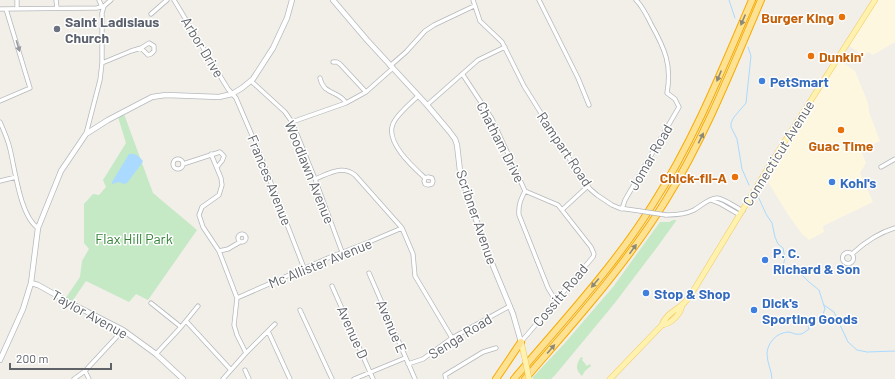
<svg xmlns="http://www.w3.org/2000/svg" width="895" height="379" viewBox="0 0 895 379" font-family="Barlow,sans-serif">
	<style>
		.commercial { fill: #fef7e0 }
		.green { fill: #c5e8c5 }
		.water { fill: #aadaff }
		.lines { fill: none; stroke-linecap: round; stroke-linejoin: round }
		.stream { stroke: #aadaff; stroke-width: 1 }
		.street-casing { stroke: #b5b8bc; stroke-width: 5 }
		.secondary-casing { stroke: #b6babf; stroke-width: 6 }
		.primary-casing { stroke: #f2c960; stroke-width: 6 }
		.highway-casing { stroke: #f9ab00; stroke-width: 8 }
		.street { stroke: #fff; stroke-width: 3.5 }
		.secondary { stroke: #fff; stroke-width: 4.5 }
		.primary { stroke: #fff2af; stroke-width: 5 }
		.highway { stroke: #fde293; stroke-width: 6 }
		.street-bridge-casing { stroke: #b5b8bc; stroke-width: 5; stroke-linecap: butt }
		.primary-bridge-casing { stroke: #f2c960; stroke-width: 6; stroke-linecap: butt }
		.street-bridge { stroke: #fff; stroke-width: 3.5 }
		.primary-bridge { stroke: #fff2af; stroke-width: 5 }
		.oneway { fill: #8e8975 }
		.oneway2 { fill: #979a9d }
		.food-dot { fill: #e8710a; stroke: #fff; stroke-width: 1.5 }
		.worship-dot { fill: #6b7280; stroke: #fff; stroke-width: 1.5 }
		.shop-dot { fill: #3f7fe0; stroke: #fff; stroke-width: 1.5 }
		.labels { text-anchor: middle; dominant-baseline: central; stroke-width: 3; stroke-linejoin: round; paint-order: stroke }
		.food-label { font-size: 14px; font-weight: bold; fill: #c56008; stroke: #fff; text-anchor: end }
		.worship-label { font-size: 14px; font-weight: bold; fill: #5b616d; stroke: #fff; text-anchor: start }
		.street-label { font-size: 14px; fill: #5f6368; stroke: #fff }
		.shop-label { font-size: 14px; font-weight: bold; fill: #366cbe; stroke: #fff; text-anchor: start }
		.park-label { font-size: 14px; fill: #348238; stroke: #fff }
	</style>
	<rect width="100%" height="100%" fill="#f1efe8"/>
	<!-- commercial -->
	<path class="commercial" d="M877 0H895V42L873 55 868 52 864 56 848 45Z
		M839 60 855 71 868 103 869 112 880 141 861 150 866 163 860 173 873 202 823 226 824 232 809 240 802 234 787 213 765 177Z"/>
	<!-- green -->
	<path class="green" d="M124 114 153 193 197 230 148 300 136 294 129 302 86 281 71 303 65 299 80 277 82 261 89 249 84 243V204L93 194 99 195 106 187 103 180 126 143 118 117Z
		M673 220H676V221L658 246 614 304 556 374 551 379H533V377L564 344 613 287 660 222H669Z
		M581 357 583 358 582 360 587 366 590 364 591 366 585 371 582 376C575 370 576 364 581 357Z"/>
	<!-- water -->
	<path class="water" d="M129 154C135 153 139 156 143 161L142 163 127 183 124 184 119 182 112 184V182Z"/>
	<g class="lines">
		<!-- stream -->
		<path class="stream" d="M729 0 735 18
			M748 47 751 56 746 103 734 117 731 123V127L737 139 742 169 749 185
			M757 194 766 214 772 223 775 237 778 244 783 248 785 258 783 266 785 270 800 271 802 275 809 282 819 290 825 309 822 316 812 321 808 326 809 329C806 331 804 333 801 334 796 335 793 333 789 332 777 332 767 343 767 354 767 363 772 371 772 379
			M824 305 834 312 848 342 857 350 867 352 895 351"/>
		<defs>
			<path id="street" d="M56 0 57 8
				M99 0 102 7
				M174 0 228 89 236 98 257 147 304 268
				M473 0 480 21 502 42 524 86 579 174 590 189 597 195 612 205 619 208 640 211
				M539 0 578 78 589 105
				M0 9 97 8 104 6
				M17 9V0
				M151 14 167 0
				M333 62H337L340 64 366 92
				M102 63 131 51 141 48 149 43 154 46V51L151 54 148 55 141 48
				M390 66 406 52 425 31 434 25 474 6
				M463 75 492 119 525 191
				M320 78C324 96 339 90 346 103
				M251 81 285 112 292 122 315 179 342 252
				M418 96C411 103 396 115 393 124 385 142 413 167 425 178L424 181 425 184 428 185 432 184 433 181 432 178 428 177 425 178
				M0 101 30 88 6 9
				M427 105 478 60 505 47
				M0 122C4 131 8 140 10 149 15 169 20 216 38 228
				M292 122 346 103 366 92 393 68
				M86 134 100 80 102 63V13L104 6 111 0
				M211 154 221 178 222 185 219 195 202 207 199 215 203 227 219 251 237 298 234 325 237 335 246 353
				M173 164a5 5 0 1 1 10 0a5 5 0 1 1-10 0Z
				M183 164 220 152 224 156 222 161 217 167
				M881 167 895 159
				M315 179C330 173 342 165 355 175L402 228 413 254 415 276 452 338
				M0 181 16 177
				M525 191C521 199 518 205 519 215L548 288 554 298 556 300
				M711 200 721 204 740 215
				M563 209 588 186
				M622 209 625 200 679 107 675 99 667 93C672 65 665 49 651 24 647 16 643 7 636 0
				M666 215C676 215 686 214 694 210 701 206 709 198 717 198 725 199 735 207 743 211
				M238 238a4 4 0 1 1 8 0a4 4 0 1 1-8 0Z
				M219 251 228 249 240 242
				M842.5 258a5.5 5.5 0 1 1 11 0a5.5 5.5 0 1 1-11 0Z
				M852 254C865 242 878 233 895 228
				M369 273 415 379
				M332 286 373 379
				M237 298 328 258 369 242 402 228
				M151 303 181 327
				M300 310 332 379
				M186 321 231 370
				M268 331 290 379
				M521 342 593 257 594 254 591 247 558 205 525 191
				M156 354 181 327 198 306
				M408 364 423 359 452 338 510 306
				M245 370 249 379
				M85 371 89 379
				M74 379 85 371 123 330
				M223 379 246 353 275 324
				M354 379 405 358
				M446 379 445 375 483 352 496 348"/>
			<path id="secondary" d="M333 0 367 40 427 105 449 131 455 139 457 145 460 171 470 203 491 261 513 314 521 342
				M31 283 38 285 74 305 123 330 156 354 183 379
				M0 360 23 309 31 283 38 228 61 171 86 134 108 120 152 97 166 95 219 97 232 94 242 88 253 79 273 48 287 18 292 0"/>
			<path id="primary" d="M662 325C671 324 681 314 682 305
				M521 342 525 359
				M610 379 662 325C665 315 676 310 683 304 688 300 691 293 695 288L776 155 875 0"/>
			<path id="highway" d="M496 379 521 342
				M514 379C562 322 614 267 653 204 694 140 722 70 752 0
				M525 379C575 321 626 265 666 200 705 137 732 68 761 0"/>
		</defs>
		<!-- street casing -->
		<use href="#street" class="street-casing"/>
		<!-- secondary casing -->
		<use href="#secondary" class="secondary-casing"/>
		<!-- primary casing -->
		<use href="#primary" class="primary-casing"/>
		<!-- highway casing -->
		<use href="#highway" class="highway-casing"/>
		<!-- street -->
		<use href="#street" class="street"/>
		<!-- secondary -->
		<use href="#secondary" class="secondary"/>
		<!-- primary -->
		<use href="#primary" class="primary"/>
		<!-- highway -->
		<use href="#highway" class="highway"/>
		<defs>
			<path id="street-bridge" d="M640 211 666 215"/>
			<path id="primary-bridge" d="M525 359 529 379"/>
		</defs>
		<!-- street-bridge casing -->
		<use href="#street-bridge" class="street-bridge-casing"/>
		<!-- primary-bridge casing -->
		<use href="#primary-bridge" class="primary-bridge-casing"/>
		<!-- street-bridge -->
		<use href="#street-bridge" class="street-bridge"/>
		<!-- primary-bridge -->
		<use href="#primary-bridge" class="primary-bridge"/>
	</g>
	<!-- one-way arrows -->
	<defs><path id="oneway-solid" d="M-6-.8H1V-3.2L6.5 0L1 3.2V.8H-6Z"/></defs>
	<g class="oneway">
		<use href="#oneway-solid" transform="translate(743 20) rotate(113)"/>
		<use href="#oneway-solid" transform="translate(719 76) rotate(113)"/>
		<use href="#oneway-solid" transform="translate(701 138) rotate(-64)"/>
		<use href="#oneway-solid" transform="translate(633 249) rotate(-54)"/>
		<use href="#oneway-solid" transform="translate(595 283) rotate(130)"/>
		<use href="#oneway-solid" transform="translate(551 349) rotate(-49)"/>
	</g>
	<use class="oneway2" href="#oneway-solid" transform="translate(18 46) rotate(73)"/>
	<!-- markers -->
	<g class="food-dot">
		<circle cx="842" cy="17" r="4"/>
		<circle cx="811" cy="56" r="4"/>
		<circle cx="841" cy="130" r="4"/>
		<circle cx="735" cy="177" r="4"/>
	</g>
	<circle class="worship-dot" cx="57" cy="29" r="4"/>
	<g class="shop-dot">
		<circle cx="762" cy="81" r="4"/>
		<circle cx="832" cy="182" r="4"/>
		<circle cx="765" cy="260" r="4"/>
		<circle cx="646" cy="293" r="4"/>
		<circle cx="754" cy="310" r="4"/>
	</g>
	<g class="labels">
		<!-- food labels -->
		<g class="food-label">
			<text x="834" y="17">Burger King</text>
			<text x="819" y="56" text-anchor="start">Dunkin'</text>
			<text x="841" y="145" text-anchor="middle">Guac Time</text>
			<text x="727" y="177">Chick-fil-A</text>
		</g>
		<!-- worship labels -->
		<g class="worship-label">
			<text x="65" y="21">Saint Ladislaus<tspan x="65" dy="16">Church</tspan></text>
		</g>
		<!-- street labels -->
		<g class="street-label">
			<text transform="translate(203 47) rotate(59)">Arbor Drive</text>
			<text transform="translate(501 142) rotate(63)">Chatham Drive</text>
			<text transform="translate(565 149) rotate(56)">Rampart Road</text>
			<text transform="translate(778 153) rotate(-58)">Connecticut Avenue</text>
			<text transform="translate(650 157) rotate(-60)">Jomar Road</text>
			<text transform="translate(310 172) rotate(68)">Woodlawn Avenue</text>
			<text transform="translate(270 180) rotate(68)">Frances Avenue</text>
			<text transform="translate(477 217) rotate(71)">Scribner Avenue</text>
			<text transform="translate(320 263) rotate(-22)">Mc Allister Avenue</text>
			<text transform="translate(560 295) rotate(-50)">Cossitt Road</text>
			<text transform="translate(90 314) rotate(29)">Taylor Avenue</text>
			<text transform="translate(392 326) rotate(67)">Avenue E</text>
			<text transform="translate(353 332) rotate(66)">Avenue D</text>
			<text transform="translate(460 336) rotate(-32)">Senga Road</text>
		</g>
		<!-- shop labels -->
		<g class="shop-label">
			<text x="770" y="81">PetSmart</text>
			<text x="840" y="182">Kohl's</text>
			<text x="773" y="252">P. C.<tspan x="773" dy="16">Richard &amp; Son</tspan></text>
			<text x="654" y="293">Stop &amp; Shop</text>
			<text x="762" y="302">Dick's<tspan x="762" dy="16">Sporting Goods</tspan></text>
		</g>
		<!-- park labels -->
		<g class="park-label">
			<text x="134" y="238">Flax Hill Park</text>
		</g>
	</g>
	<!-- scale -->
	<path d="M10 363v6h101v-6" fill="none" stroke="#5f6368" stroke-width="2"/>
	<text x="16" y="363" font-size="12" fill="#5f6368" stroke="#ffffff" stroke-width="3" paint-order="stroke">200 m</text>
</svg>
